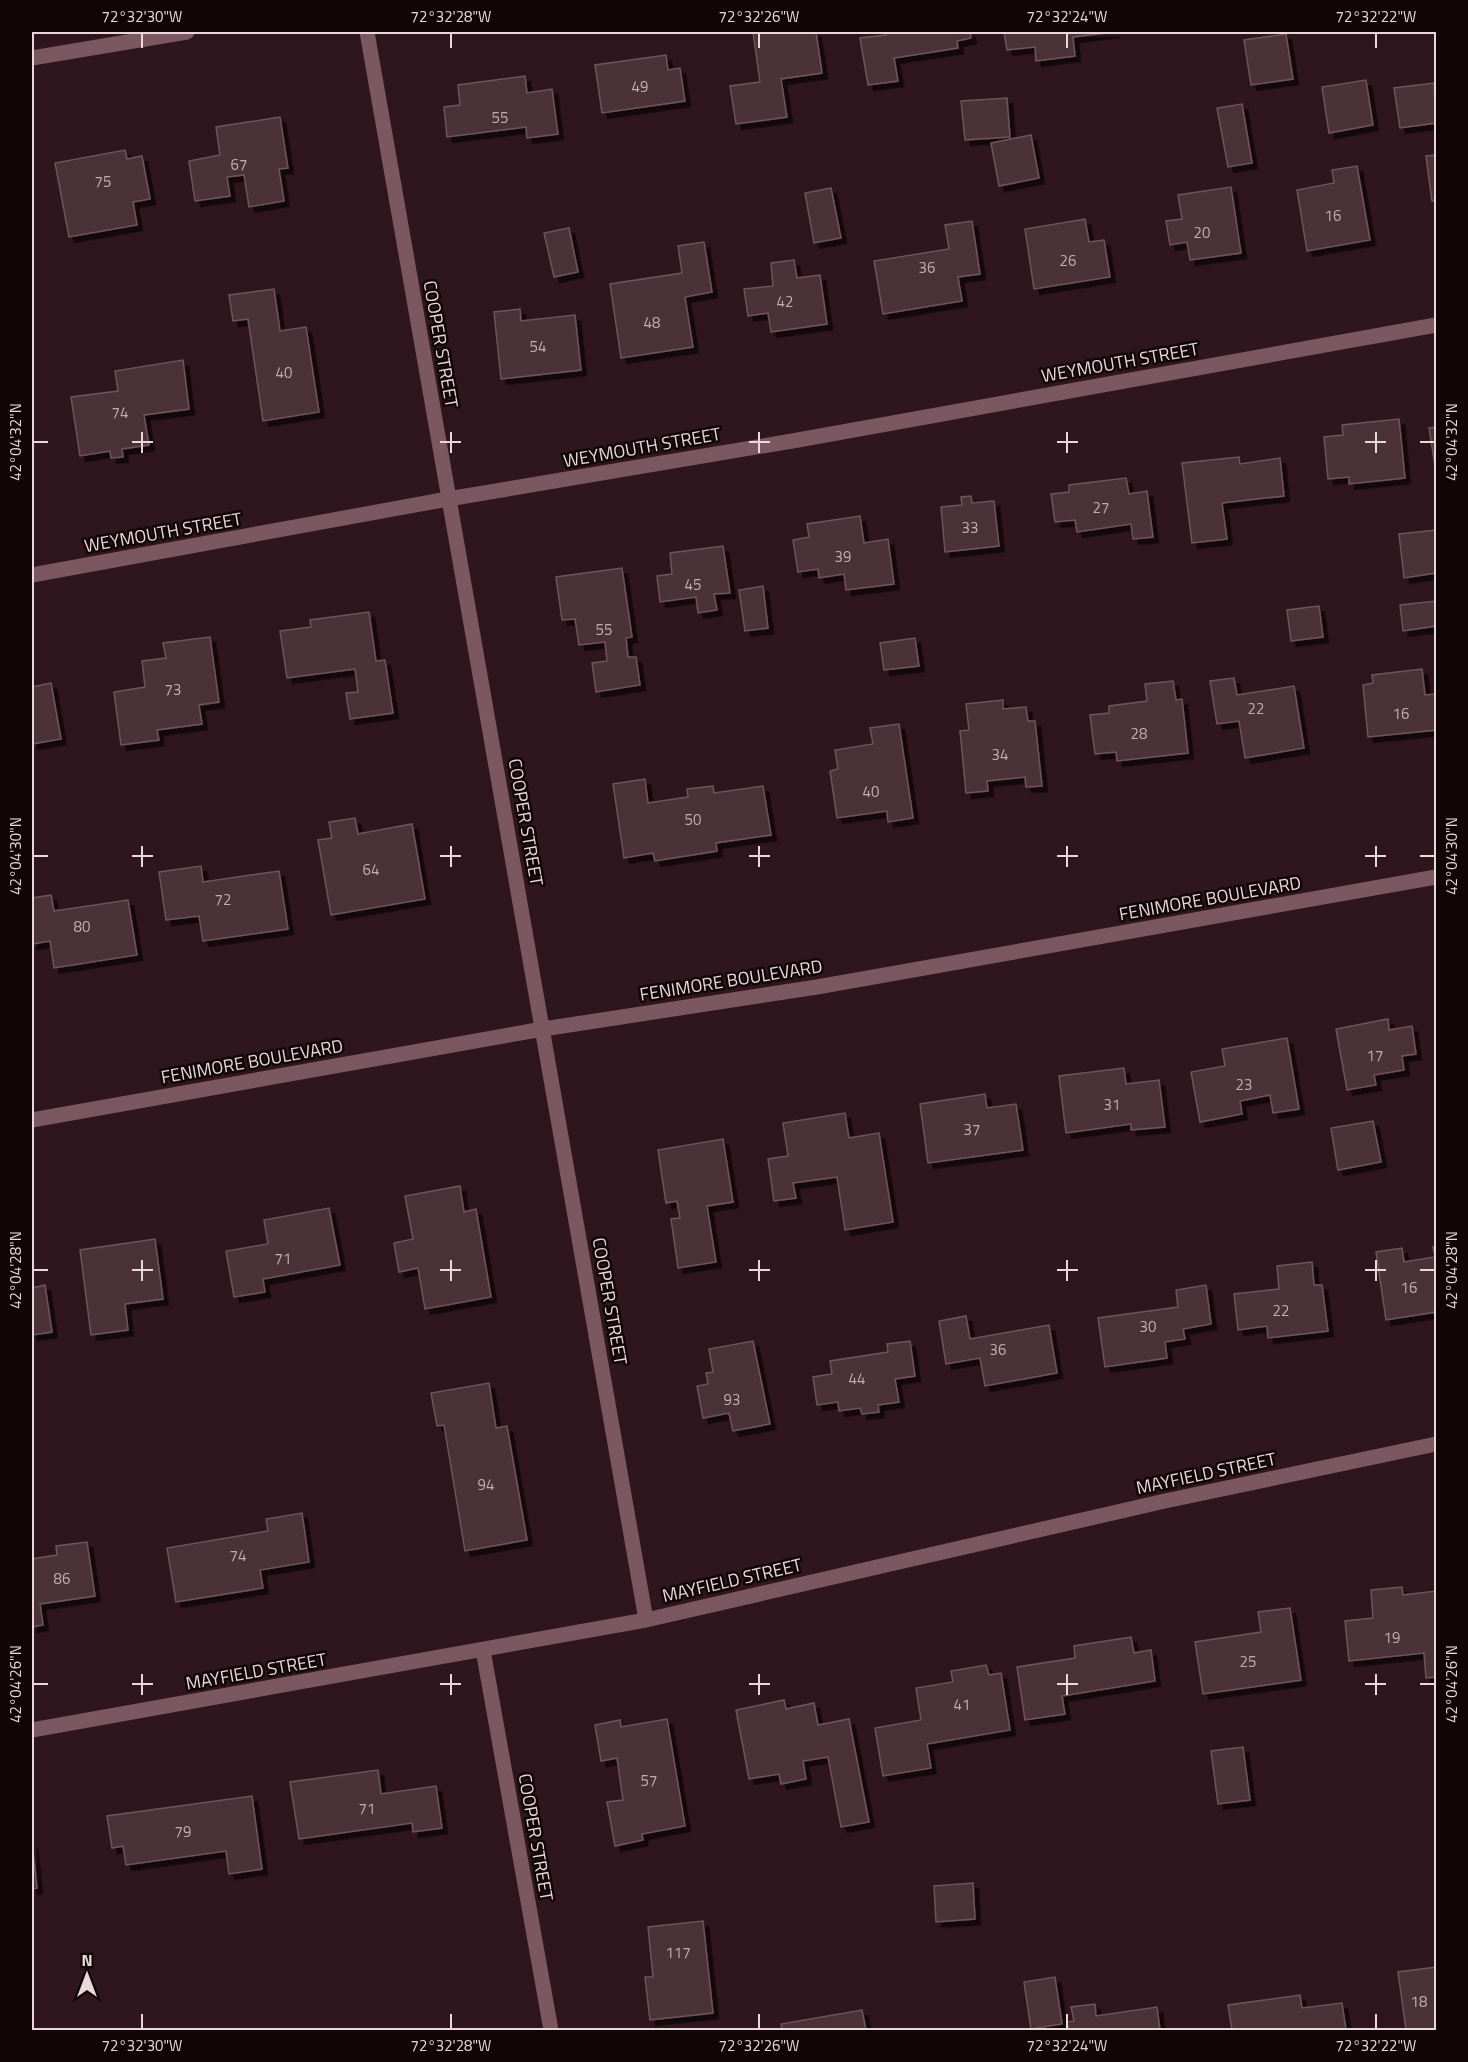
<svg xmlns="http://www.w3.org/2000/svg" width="1468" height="2062" viewBox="0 0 1468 2062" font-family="'Titillium Web',sans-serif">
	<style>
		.building { fill: #4c3138; stroke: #71535b; stroke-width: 1.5; filter: url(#shadow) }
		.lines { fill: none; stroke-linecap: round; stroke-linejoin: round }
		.minor { stroke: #7b5761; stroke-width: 15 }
		.ticks { fill: none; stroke: #e9d7db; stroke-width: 2 }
		.labels { text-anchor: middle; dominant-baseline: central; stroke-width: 5; stroke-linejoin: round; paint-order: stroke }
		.number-label { font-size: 15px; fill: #c2aeb2 }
		.street-label { font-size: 18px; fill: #e9d7db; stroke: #100608 }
		.neatline { fill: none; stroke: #e9d7db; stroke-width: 2 }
		.ticks-label { font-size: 15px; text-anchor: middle; fill: #e9d7db }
	</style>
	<defs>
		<filter id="shadow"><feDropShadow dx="5.5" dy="5.5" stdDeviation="0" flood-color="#0009"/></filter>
	</defs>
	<rect width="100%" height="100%" fill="#2f161e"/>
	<!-- building -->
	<path class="building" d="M753 32H816L822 73 781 79 787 117 736 124 730 86 760 82Z
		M885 32H970L971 38 957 41 958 48 894 58 898 81 868 85 860 38 886 35Z
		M1004 32H1115L1073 37 1075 56 1036 61 1035 47 1007 50Z
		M1286 34 1293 79 1251 85 1244 40Z
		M666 55 668 70 680 68 685 101 602 113 595 65Z
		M525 76 527 93 552 89 558 134 527 138 526 127 447 137 444 107 460 105 458 85Z
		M1366 80 1373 125 1329 133 1322 87Z
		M1434 83 1436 123 1400 128 1394 88Z
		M1007 98 1010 137 965 140 961 101Z
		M1242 104 1252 163 1228 167 1217 108Z
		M280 117 288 168 279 169 284 201 249 207 244 175 227 177 230 196 195 201 189 161 220 155 216 127Z
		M1031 135 1039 178 999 186 991 143Z
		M125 150 127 159 142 156 150 199 133 202 137 225 69 237 55 163Z
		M1436 155V200L1432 201 1426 156Z
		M1357 166 1370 240 1307 251 1297 190 1334 183 1332 170Z
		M1231 187 1241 253 1190 260 1187 242 1170 245 1166 221 1182 219 1178 195Z
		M831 188 841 238 814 243 805 193Z
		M1085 219 1089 242 1104 240 1110 277 1034 289 1025 229Z
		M972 221 980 274 958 277 962 301 883 314 874 261 949 249 945 225Z
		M569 228 578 272 554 277 544 233Z
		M704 242 712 292 685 297 693 347 621 358 610 284 682 273 678 246Z
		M794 260 797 278 820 275 827 324 771 332 768 313 748 316 744 289 773 286 771 263Z
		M274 289 280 331 306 327 319 412 263 421 248 319 233 321 229 295Z
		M520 309 521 321 575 315 581 370 501 379 494 312Z
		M183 360 189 409 144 415 149 445 122 449 123 457 111 458 110 451 80 456 71 397 118 391 115 371Z
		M1399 419 1405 478 1349 484V477L1328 479 1324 437 1343 435 1342 425Z
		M1436 427V472L1429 428Z
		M1239 457 1240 464 1280 458 1284 496 1222 503 1227 539 1192 543 1182 463Z
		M1126 478 1129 494 1147 491 1153 537 1133 539 1131 524 1077 532 1075 520 1055 522 1051 494 1069 492V485Z
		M971 496 972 503 994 501 999 546 945 552 941 507 962 505 961 497Z
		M860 516 864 543 888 539 894 584 846 590 844 574 819 578 818 569 798 572 793 540 809 537 807 524Z
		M1436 530V573L1404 578 1399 534Z
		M723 546 730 593 714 594 717 610 698 613 696 597 660 602 657 576 672 574 670 553Z
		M622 568 632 637 626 638 628 657H636L640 685 596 692 592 663 607 661 605 642 579 645 575 619 562 620 556 577Z
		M763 586 768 628 745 631 739 590Z
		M1436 601V626L1403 631 1400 605Z
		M1319 606 1323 637 1291 641 1287 610Z
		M369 612 376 661 385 660 393 713 350 719 346 693 358 692 355 669 287 678 280 631 311 627 310 620Z
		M210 637 219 702 199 705 202 724 157 730 159 740 121 745 114 692 145 687 142 661 166 658 163 643Z
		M915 638 919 666 884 670 880 643Z
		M1422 669 1425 695 1436 694V730L1368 737 1363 685 1373 683 1372 675Z
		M1234 678 1237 695 1294 686 1304 748 1245 758 1239 721 1217 724 1210 681Z
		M1173 681 1176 700 1182 699 1188 753 1117 761 1116 752 1095 754 1090 715 1109 713V706L1147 701 1145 684Z
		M51 683 61 739 32 744V687Z
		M1003 700V709L1026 707 1028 721H1035L1042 786 1026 787 1025 777 987 781 988 791 966 793 960 731 969 730 966 704Z
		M899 724 913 818 888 822 887 811 837 818 830 771 838 769 835 750 873 744 870 728Z
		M645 779 648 803 688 797 687 789 713 786 714 793 763 786 771 835 716 843 717 851 655 861 653 853 624 858 613 784Z
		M355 818 358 834 412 824 425 899 331 915 318 840 332 838 329 822Z
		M201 866 203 882 279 871 288 929 203 941 199 916 166 920 159 872Z
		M51 895 54 911 128 900 137 955 54 968 50 941 32 944V898Z
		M1388 1019 1389 1030 1412 1026 1416 1054 1402 1056 1404 1070 1374 1075 1376 1085 1347 1090 1336 1029Z
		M1287 1038 1299 1109 1273 1113 1270 1095 1240 1101 1242 1114 1200 1122 1191 1072 1225 1066 1222 1049Z
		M1124 1068 1126 1084 1159 1080 1165 1127 1131 1130V1124L1066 1133 1059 1076Z
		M985 1094 987 1108 1016 1104 1023 1150 928 1163 920 1104Z
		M845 1113 849 1138 879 1133 893 1222 845 1230 837 1177 793 1183 796 1198 774 1201 768 1159 788 1156 783 1123Z
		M1373 1121 1381 1162 1338 1170 1331 1128Z
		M723 1139 733 1202 707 1206 716 1262 678 1268 671 1219 680 1218 677 1201 666 1203 658 1150Z
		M460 1186 464 1212 476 1209 491 1297 425 1309 418 1268 399 1272 394 1243 413 1239 405 1196Z
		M329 1208 340 1265 263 1279 265 1292 234 1297 226 1251 268 1244 264 1220Z
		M155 1239 163 1299 125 1304 128 1330 91 1335 80 1250Z
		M1433 1247H1436V1312L1386 1320 1376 1252 1402 1248 1404 1262 1435 1257Z
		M1312 1262 1314 1285H1322L1328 1331 1268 1338 1267 1326 1238 1330 1234 1294 1279 1289 1277 1266Z
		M45 1285 52 1332 32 1335V1288Z
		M1206 1285 1211 1324 1183 1329 1185 1339 1165 1342 1167 1358 1105 1367 1098 1318 1178 1307 1176 1290Z
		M966 1316 970 1339 1049 1325 1057 1373 985 1386 980 1358 946 1364 939 1321Z
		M753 1341 770 1424 733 1431 729 1413 703 1418 697 1386 708 1384 706 1373 713 1372 709 1349Z
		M910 1341 915 1376 895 1379 899 1402 878 1405 879 1412 862 1414 860 1408 839 1411 838 1402 817 1405 813 1377 832 1374 830 1361 888 1352 887 1344Z
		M489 1383 496 1428 507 1426 527 1540 465 1551 444 1425 437 1426 431 1393Z
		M302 1513 309 1562 260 1570 263 1588 176 1602 167 1548 268 1531 266 1519Z
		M87 1542 95 1596 40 1604 43 1625 32 1627V1559L57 1555 56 1546Z
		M1402 1587 1403 1595 1436 1591V1677L1426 1678 1424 1653 1349 1661 1345 1621 1373 1618 1371 1590Z
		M1290 1608 1301 1680 1203 1694 1195 1642 1261 1632 1258 1612Z
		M1131 1637 1134 1653 1151 1650 1155 1681 1062 1696 1065 1714 1025 1720 1017 1667 1075 1658 1074 1646Z
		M986 1665 989 1675 1001 1673 1010 1730 927 1744 931 1768 883 1776 875 1728 921 1720 916 1688 953 1682 951 1671Z
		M784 1700 786 1709 814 1703 818 1725 849 1719 869 1822 841 1827 828 1757 803 1761 806 1779 781 1784 779 1774 749 1779 736 1710Z
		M667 1719 685 1826 642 1834 643 1840 615 1846 607 1802 623 1800 617 1758 601 1761 595 1725 620 1720 621 1727Z
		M1243 1747 1250 1800 1218 1804 1211 1751Z
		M378 1770 381 1794 436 1786 442 1828 413 1832 412 1823 299 1839 290 1782Z
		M252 1796 262 1869 229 1874 226 1851 126 1865 123 1846 112 1848 107 1816Z
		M32 1842 37 1888 32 1889Z
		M973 1883 975 1919 936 1922 934 1886Z
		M703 1921 713 2013 650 2020 645 1977H653L648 1927Z
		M1436 1967V2029L1406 2030 1398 1972Z
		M1055 1977 1062 2024 1031 2029 1024 1982Z
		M1300 1995 1302 2008 1342 2003 1346 2030H1232L1228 2005Z
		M1095 2004 1096 2016 1157 2007 1160 2030H1069L1067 2022 1074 2021 1071 2007Z
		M862 2010 866 2030H782L781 2024Z"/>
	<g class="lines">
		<!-- minor -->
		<path class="minor" d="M367 32C459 561 554 1090 646 1620
			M32 58 187 32
			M32 575 448 499 798 440 1436 325
			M32 1120 543 1029 817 987 1436 877
			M483 1650 551 2030
			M32 1730 646 1620 1165 1501 1436 1444"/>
	</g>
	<!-- ticks -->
	<path class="ticks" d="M142 33V48M451 33V48M759 33V48M1067 33V48M1376 33V48M142 432V453M451 432V453M759 432V453M1067 432V453M1376 432V453M33 442H48M132 442H153M440 442H461M749 442H770M1057 442H1078M1365 442H1386M1420 442H1435M142 846V867M451 846V867M759 846V867M1067 846V867M1376 846V867M33 856H48M132 856H153M440 856H461M749 856H770M1057 856H1078M1365 856H1386M1420 856H1435M142 1260V1281M451 1260V1281M759 1260V1281M1067 1260V1281M1376 1260V1281M33 1270H48M132 1270H153M440 1270H461M749 1270H770M1057 1270H1078M1365 1270H1386M1420 1270H1435M142 1674V1695M451 1674V1695M759 1674V1695M1067 1674V1695M1376 1674V1695M33 1684H48M132 1684H153M440 1684H461M749 1684H770M1057 1684H1078M1365 1684H1386M1420 1684H1435M142 2014V2029M451 2014V2029M759 2014V2029M1067 2014V2029M1376 2014V2029"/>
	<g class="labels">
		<!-- number labels -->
		<g class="number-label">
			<text x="640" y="86">49</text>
			<text x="500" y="117">55</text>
			<text x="239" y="164">67</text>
			<text x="103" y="181">75</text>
			<text x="1333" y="215">16</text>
			<text x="1202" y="232">20</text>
			<text x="1068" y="260">26</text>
			<text x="927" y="267">36</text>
			<text x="785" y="301">42</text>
			<text x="652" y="322">48</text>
			<text x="538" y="346">54</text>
			<text x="284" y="372">40</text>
			<text x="120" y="412">74</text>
			<text x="1101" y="507">27</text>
			<text x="970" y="527">33</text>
			<text x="843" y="556">39</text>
			<text x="693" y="584">45</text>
			<text x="604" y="629">55</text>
			<text x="173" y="689">73</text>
			<text x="1256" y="708">22</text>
			<text x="1401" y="713">16</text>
			<text x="1139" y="733">28</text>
			<text x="1000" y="754">34</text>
			<text x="871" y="791">40</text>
			<text x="693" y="819">50</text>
			<text x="371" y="869">64</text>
			<text x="223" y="899">72</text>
			<text x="82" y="926">80</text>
			<text x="1375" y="1055">17</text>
			<text x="1244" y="1084">23</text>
			<text x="1112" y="1104">31</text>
			<text x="972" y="1129">37</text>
			<text x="283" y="1258">71</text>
			<text x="1409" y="1287">16</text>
			<text x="1281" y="1310">22</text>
			<text x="1148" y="1326">30</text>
			<text x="998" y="1349">36</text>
			<text x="857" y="1378">44</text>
			<text x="732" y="1399">93</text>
			<text x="486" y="1484">94</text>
			<text x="238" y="1555">74</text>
			<text x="62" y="1578">86</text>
			<text x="1392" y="1637">19</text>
			<text x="1248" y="1661">25</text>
			<text x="962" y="1704">41</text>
			<text x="649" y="1780">57</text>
			<text x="367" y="1808">71</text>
			<text x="183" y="1831">79</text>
			<text x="678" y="1952">117</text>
			<text x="1419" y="2001">18</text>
		</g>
		<!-- street labels -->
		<g class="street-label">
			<text transform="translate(441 344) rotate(80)">COOPER STREET</text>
			<text transform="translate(1120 362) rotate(-10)">WEYMOUTH STREET</text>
			<text transform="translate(642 447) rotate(-10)">WEYMOUTH STREET</text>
			<text transform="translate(163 532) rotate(-10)">WEYMOUTH STREET</text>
			<text transform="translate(526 822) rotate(80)">COOPER STREET</text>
			<text transform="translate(1210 898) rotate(-10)">FENIMORE BOULEVARD</text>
			<text transform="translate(731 980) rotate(-9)">FENIMORE BOULEVARD</text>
			<text transform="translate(252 1061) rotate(-10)">FENIMORE BOULEVARD</text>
			<text transform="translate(610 1301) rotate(80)">COOPER STREET</text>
			<text transform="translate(1206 1473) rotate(-12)">MAYFIELD STREET</text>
			<text transform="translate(732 1580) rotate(-13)">MAYFIELD STREET</text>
			<text transform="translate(256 1671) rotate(-10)">MAYFIELD STREET</text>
			<text transform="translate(536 1837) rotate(80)">COOPER STREET</text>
		</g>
	</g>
	<!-- border -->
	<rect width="1468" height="2062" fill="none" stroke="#100608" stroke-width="66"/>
	<!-- north arrow -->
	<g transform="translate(87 1975)" stroke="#100608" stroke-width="4.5" paint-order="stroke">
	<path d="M0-4.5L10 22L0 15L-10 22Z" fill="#e9d7db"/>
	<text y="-9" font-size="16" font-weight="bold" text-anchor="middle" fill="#e9d7db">N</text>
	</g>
	<rect x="33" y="33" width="1402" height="1996" class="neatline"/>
	<g class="ticks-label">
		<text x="142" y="22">72°32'30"W</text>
		<text x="451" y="22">72°32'28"W</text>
		<text x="759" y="22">72°32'26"W</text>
		<text x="1067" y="22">72°32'24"W</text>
		<text x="1376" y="22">72°32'22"W</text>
		<text transform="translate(16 442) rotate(-90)" y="5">42°04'32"N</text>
		<text transform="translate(1452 442) rotate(-90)" y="5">42°04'32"N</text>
		<text transform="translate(16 856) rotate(-90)" y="5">42°04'30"N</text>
		<text transform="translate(1452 856) rotate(-90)" y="5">42°04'30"N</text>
		<text transform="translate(16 1270) rotate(-90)" y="5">42°04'28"N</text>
		<text transform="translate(1452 1270) rotate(-90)" y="5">42°04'28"N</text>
		<text transform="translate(16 1684) rotate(-90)" y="5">42°04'26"N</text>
		<text transform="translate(1452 1684) rotate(-90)" y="5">42°04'26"N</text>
		<text x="142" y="2051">72°32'30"W</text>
		<text x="451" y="2051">72°32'28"W</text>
		<text x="759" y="2051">72°32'26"W</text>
		<text x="1067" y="2051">72°32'24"W</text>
		<text x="1376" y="2051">72°32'22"W</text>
	</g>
</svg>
